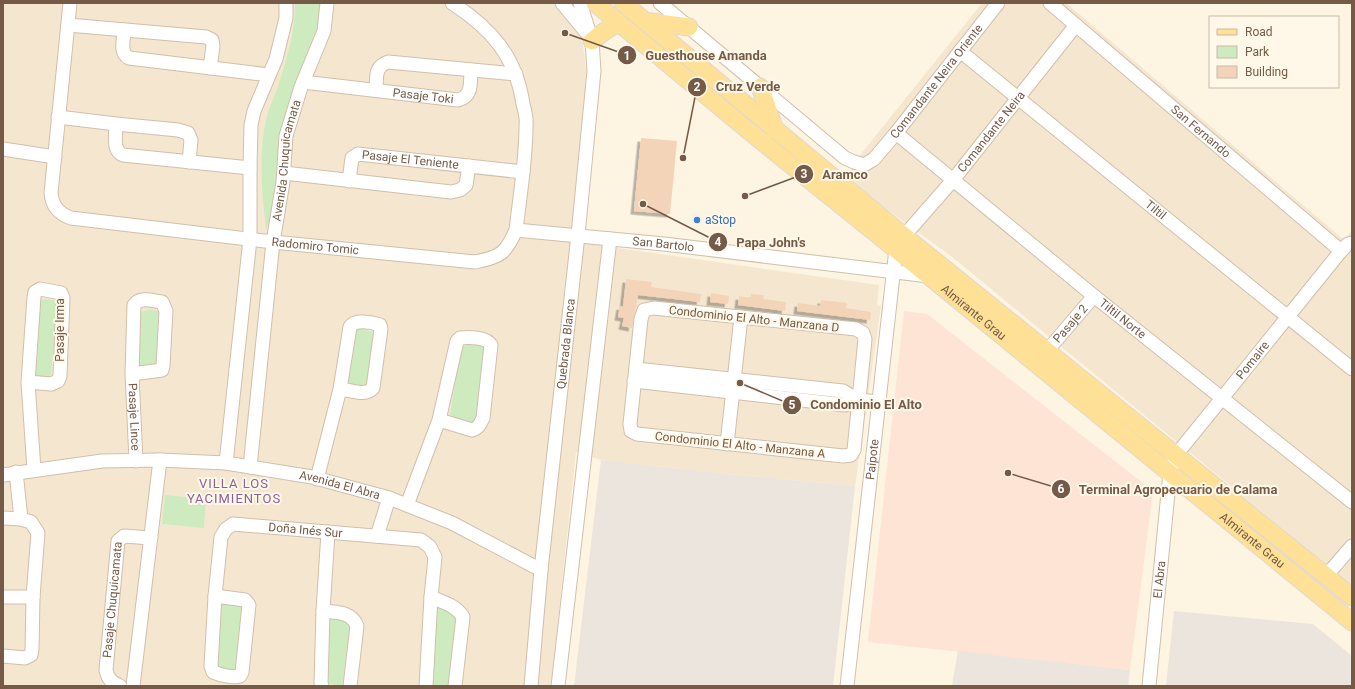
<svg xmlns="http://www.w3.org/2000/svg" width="1355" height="689" viewBox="0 0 1355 689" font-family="Roboto,sans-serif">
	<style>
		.residential { fill: #f5e7cf }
		.commercial { fill: #fee4d4 }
		.industrial { fill: #ebe5dd }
		.green { fill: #ceebc0 }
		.building { fill: #f3d4b8; filter: url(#shadow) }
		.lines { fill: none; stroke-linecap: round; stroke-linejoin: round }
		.minor-casing { stroke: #d0bfab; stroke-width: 15 }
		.major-casing { stroke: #ded8d3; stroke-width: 19 }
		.minor { stroke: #fff; stroke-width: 13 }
		.major { stroke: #fee097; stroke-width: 17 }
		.shop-dot { fill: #3f7fe0; stroke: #fff8e8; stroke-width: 1.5 }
		.labels { text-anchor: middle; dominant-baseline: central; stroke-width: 4; stroke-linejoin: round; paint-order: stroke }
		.street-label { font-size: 12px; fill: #755b47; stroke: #fff8e8 }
		.shop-label { font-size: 12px; fill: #366cbe; stroke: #fff8e8; text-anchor: start }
		.neighbourhood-label { font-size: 13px; letter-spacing: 1px; fill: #8b6299; stroke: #fff8e8 }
		.leader { fill: none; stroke: #755b47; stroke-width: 1.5 }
		.callout-dot { fill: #755b47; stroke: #fff8e8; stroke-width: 1.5 }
		.mark-label { font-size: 12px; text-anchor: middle; font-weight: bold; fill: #fff }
		.callout-label { font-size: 13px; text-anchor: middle; font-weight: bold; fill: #755b47; stroke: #fff8e8; stroke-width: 4; stroke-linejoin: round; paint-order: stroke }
	</style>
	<defs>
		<filter id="shadow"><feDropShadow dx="-3.5" dy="3.5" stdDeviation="0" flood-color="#0004"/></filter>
	</defs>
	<rect width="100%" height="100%" fill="#fdf4e1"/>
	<!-- residential -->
	<path class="residential" d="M3 3H570L579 14 590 100 576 242 879 285 877 305 881 306 855 486 726 474 601 460 576 452 551 686H3Z
		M982 3H1066L1344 240 1352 230V586L951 256 845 179 861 154Z"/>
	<!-- commercial -->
	<path class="commercial" d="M904 311 927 314 1153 491 1130 670 868 642Z"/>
	<!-- industrial -->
	<path class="industrial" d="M601 460 726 474 855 486 833 686H574Z
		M1174 611 1313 624 1352 656V686H1166Z
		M958 651 1130 670 1128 686H952Z"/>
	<!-- green -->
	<path class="green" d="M295 3H321L318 34 280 139 273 210 266 230C262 193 258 156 266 120 268 111 272 101 276 92 286 62 295 34 295 3Z
		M39 299 53 300 58 306 51 374 47 380 34 377Z
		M150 309 161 312 159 361 153 368 138 367V313Z
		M358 328 375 333 368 385 363 389 347 385 353 334Z
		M469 343 485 347 477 421 467 424 450 415 461 348Z
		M165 495 206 499 204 528 162 524Z
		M219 601 244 605 235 672 218 669Z
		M433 605 456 615 449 686H431Z
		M326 615 351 619 342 686 325 683Z"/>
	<!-- building -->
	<path class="building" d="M641 138 677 141 670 214 634 211Z
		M626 279 652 282 651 287 701 294 700 302 638 295 632 328 622 326 624 318 618 317 620 306 623 307Z
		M711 293 729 296 728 304 710 302Z
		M751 294 764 295 763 299 786 302 785 311 738 305 739 296 751 298Z
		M821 300 847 303 846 308 871 312 870 320 797 311 798 303 820 306Z"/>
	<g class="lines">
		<defs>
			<g id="minor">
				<path id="s1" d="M70 3 51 193C52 206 59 214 71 218L273 242 475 262C501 257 506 253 516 230 520 195 526 160 526 126 527 119 525 111 523 104 516 57 492 29 452 3"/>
				<path d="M562 3 586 32"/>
				<path id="s2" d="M660 3 845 158 854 162 864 165 874 159 896 133 998 3"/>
				<path id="s3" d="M1050 3 1341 251"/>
				<path d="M68 25 206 37 212 40 213 46 210 68"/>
				<path d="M124 30C124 39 119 53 129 58L269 75"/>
				<path id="s4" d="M960 51 1352 369"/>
				<path id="s5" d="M303 82 458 100C473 96 470 83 471 70"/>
				<path d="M376 90C377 77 374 67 388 62L516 74"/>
				<path d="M58 117 116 124 178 130 188 133 191 140 189 162"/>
				<path d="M116 124C116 135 112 151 123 155L250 168"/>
				<path id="s6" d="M896 133 1094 296 1352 502"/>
				<path d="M3 149 55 157"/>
				<path d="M284 173 451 192 460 190 466 185 469 166"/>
				<path id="s7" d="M349 181 352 158 358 154 523 172"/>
				<path id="s8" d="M516 230 664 244 929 276"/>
				<path d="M654 308 856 329 863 333 865 339 854 450 851 455 843 456 637 434 631 431 630 424 641 319 644 310Z"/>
				<path id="s9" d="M1047 351 1094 296"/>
				<path d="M636 369 843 391 858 400"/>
				<path id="s10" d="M132 374 162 370 163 366 166 311 162 302C153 301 140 296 134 305L132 374 136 461"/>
				<path d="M634 381 845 405 858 400 879 402"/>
				<path d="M28 382 51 384 58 381 60 376 63 298 61 293 40 289 35 292 34 297 28 382 34 470"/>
				<path d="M727 444 741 317"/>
				<path d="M226 463 250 239V168L251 125 254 111 276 59 286 18V3"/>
				<path id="s11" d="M250 467 273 242 283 182 286 136 301 87 324 31 327 3"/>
				<path d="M16 472 21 519"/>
				<path id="s12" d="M3 475 102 461 160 460 226 463 312 477 389 498 452 523 541 570"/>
				<path d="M317 479 340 389 350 327C355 319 371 322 380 325L381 329 373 388C365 397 351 390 340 389"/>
				<path d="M407 505 439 420 457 341 460 338C469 337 487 337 491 345L483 418C480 424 479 428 472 430L439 420"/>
				<path d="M3 518 21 519 31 522 38 533 33 597 32 649 31 655 25 658 3 656"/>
				<path d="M377 536 389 498"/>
				<path d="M1326 576 1352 546"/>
				<path id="s13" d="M215 596 221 537 226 529 233 524 421 540 430 547 435 557 431 597"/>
				<path d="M215 596 245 600 249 605 242 672 240 676C232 678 220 675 213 672L211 666Z"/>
				<path d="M3 597H33"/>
				<path d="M323 611 328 532"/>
				<path id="s14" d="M120 686C111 682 108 679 106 670L118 541 124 536 151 538"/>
				<path d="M133 686 160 460"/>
				<path d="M322 686 321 684 323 611C337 613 351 611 357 626L350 686"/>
				<path d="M426 686 431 597C442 602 456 605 463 617L455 686"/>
				<path id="s15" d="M531 686 541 570 578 235 594 71 592 41 580 3"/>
				<path d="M558 686 610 239"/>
				<path id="s16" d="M847 686 896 249 904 236 953 180 1076 25"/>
				<path id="s17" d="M1149 686 1170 473 1176 455 1341 251 1348 244 1352 243"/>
			</g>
			<g id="major">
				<path id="s18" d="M595 3 749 131 929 276 1352 622"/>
				<path d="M623 3 904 236 1352 597"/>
				<path d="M644 21 689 27"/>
				<path d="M592 41 605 31 618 23"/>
				<path d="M760 87 775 130"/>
			</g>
		</defs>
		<!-- minor casing -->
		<use href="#minor" class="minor-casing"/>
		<!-- major casing -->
		<use href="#major" class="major-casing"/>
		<!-- minor -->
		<use href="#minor" class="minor"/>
		<!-- major -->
		<use href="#major" class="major"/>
	</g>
	<!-- markers -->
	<circle class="shop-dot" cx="697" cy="220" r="4"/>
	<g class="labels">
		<!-- street labels -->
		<g class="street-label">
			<text stroke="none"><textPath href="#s2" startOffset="373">Comandante Neira Oriente</textPath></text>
			<text stroke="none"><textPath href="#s5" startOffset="121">Pasaje Toki</textPath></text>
			<text stroke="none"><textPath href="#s3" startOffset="198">San Fernando</textPath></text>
			<text stroke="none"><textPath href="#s16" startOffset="591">Comandante Neira</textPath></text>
			<text stroke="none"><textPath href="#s7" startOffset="83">Pasaje El Teniente</textPath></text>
			<text stroke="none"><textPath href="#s11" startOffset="309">Avenida Chuquicamata</textPath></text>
			<text stroke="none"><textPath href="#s4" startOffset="252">Tiltil</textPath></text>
			<text stroke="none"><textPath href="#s8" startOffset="148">San Bartolo</textPath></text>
			<text stroke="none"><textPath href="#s1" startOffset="471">Radomiro Tomic</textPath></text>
			<text stroke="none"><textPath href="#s18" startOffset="489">Almirante Grau</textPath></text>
			<text transform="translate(754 319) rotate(6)">Condominio El Alto - Manzana D</text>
			<text stroke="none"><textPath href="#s6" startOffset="293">Tiltil Norte</textPath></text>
			<text stroke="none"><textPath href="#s9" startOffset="36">Pasaje 2</textPath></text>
			<text transform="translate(60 330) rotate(-90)">Pasaje Irma</text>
			<text stroke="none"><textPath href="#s15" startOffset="344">Quebrada Blanca</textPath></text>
			<text stroke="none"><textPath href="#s17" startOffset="355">Pomaire</textPath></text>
			<text stroke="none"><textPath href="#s10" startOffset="241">Pasaje Lince</textPath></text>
			<text transform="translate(740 445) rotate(6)">Condominio El Alto - Manzana A</text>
			<text stroke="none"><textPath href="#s16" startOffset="228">Paipote</textPath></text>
			<text stroke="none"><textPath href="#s12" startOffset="340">Avenida El Abra</textPath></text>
			<text stroke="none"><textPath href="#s13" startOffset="150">Doña Inés Sur</textPath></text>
			<text stroke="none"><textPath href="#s18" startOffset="849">Almirante Grau</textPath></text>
			<text stroke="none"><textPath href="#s17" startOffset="107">El Abra</textPath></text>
			<text stroke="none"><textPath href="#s14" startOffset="93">Pasaje Chuquicamata</textPath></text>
		</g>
		<!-- shop labels -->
		<g class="shop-label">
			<text x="705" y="220">aStop</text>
		</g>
		<!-- neighbourhood labels -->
		<g class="neighbourhood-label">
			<text x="234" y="483">VILLA LOS<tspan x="234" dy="15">YACIMIENTOS</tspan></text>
		</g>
	</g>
	<!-- callouts -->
	<path class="leader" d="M565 33L627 55M683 158L697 87M745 196L804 174M643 204L718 242M740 383L792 405M1008 473L1061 489"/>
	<g class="callout-dot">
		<circle cx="565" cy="33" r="4"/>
		<circle cx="683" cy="158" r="4"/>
		<circle cx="745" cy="196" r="4"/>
		<circle cx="643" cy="204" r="4"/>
		<circle cx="740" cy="383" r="4"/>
		<circle cx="1008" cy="473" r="4"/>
		<circle cx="627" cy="55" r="10"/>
		<circle cx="697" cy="87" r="10"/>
		<circle cx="804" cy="174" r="10"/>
		<circle cx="718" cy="242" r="10"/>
		<circle cx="792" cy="405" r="10"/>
		<circle cx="1061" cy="489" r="10"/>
	</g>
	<g class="mark-label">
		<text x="627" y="60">1</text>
		<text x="697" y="91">2</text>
		<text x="804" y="178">3</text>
		<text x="718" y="246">4</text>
		<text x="792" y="409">5</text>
		<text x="1061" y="493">6</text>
	</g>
	<g class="callout-label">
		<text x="706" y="60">Guesthouse Amanda</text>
		<text x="748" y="91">Cruz Verde</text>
		<text x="845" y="179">Aramco</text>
		<text x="771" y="247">Papa John's</text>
		<text x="866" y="409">Condominio El Alto</text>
		<text x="1178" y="494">Terminal Agropecuario de Calama</text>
	</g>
	<!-- border -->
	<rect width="1355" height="689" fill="none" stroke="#755b47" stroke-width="8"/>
	<!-- legend -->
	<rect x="1209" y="16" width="130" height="72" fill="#fff8e8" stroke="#c8b9a8"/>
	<rect x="1217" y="29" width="20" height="6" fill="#fee097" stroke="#c8b9a8"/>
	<text x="1245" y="36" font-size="12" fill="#755b47">Road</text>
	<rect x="1217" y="46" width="20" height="12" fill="#ceebc0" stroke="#c8b9a8"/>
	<text x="1245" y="56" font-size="12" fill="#755b47">Park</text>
	<rect x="1217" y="66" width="20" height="12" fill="#f3d4b8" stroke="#c8b9a8"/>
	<text x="1245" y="76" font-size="12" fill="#755b47">Building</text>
</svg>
